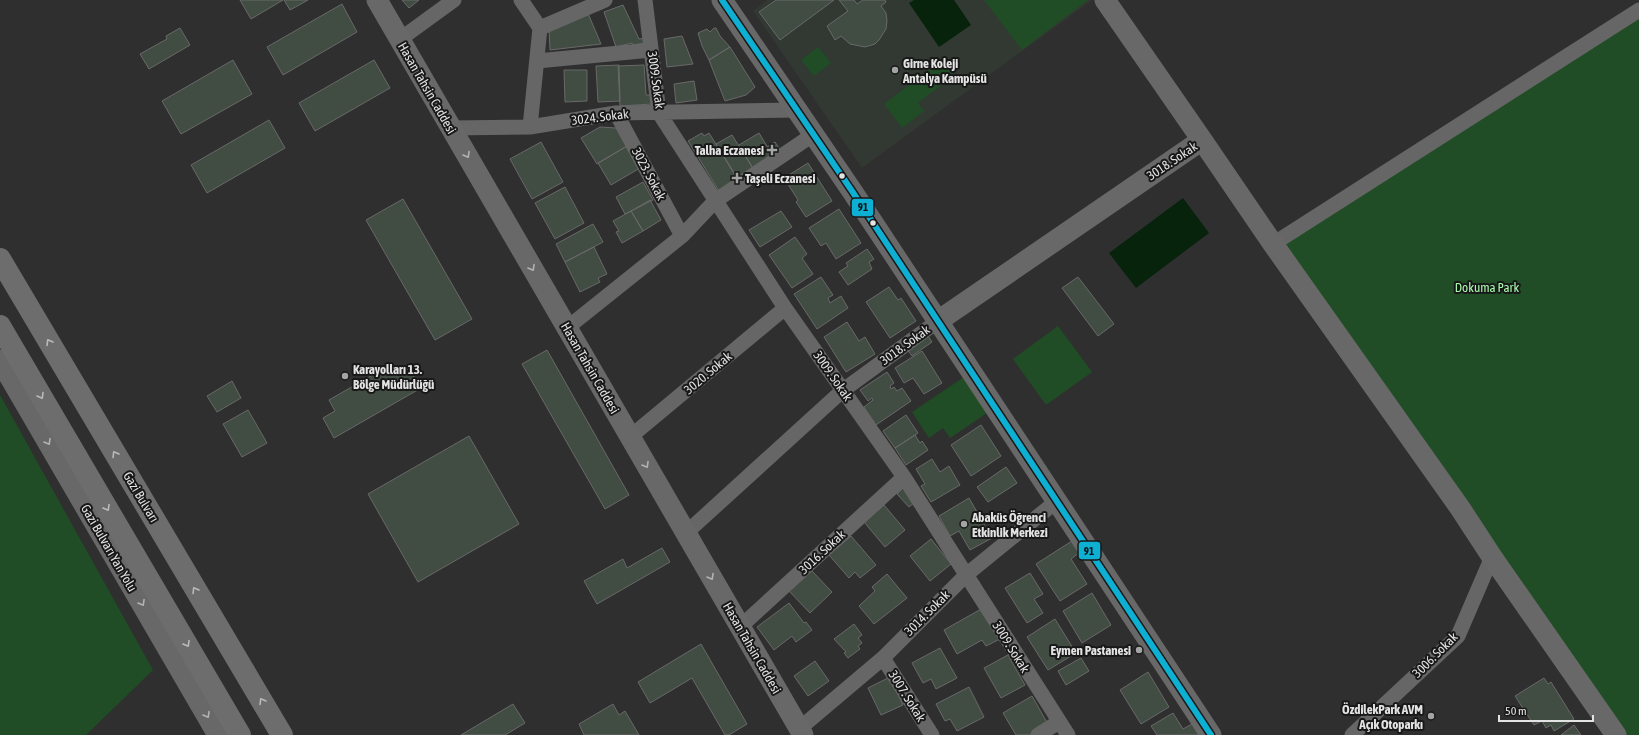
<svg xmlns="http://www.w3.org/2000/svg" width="1639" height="735" viewBox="0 0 1639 735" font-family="'Asap Condensed',sans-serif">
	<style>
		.built { fill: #323832 }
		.green { fill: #214d26 }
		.water { fill: #08230c }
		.building { fill: #414c43; stroke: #696969 }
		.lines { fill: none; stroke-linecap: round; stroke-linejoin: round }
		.street { stroke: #666; stroke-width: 15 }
		.secondary { stroke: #686868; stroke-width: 21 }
		.highway { stroke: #6c6d6c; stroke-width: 22 }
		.bus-1-casing { stroke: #171817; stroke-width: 9 }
		.bus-1 { stroke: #0dafd3; stroke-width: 6 }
		.oneway { stroke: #b1b2b1 }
		.oneway2 { stroke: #b9bab9 }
		.poi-dot { fill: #a3a4a3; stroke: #171817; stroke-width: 1.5 }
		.bus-dot { fill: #e2e3e2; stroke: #171817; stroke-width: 1.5 }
		.labels { text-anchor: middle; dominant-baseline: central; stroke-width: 4; stroke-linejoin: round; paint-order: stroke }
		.poi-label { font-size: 13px; font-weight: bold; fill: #e2e3e2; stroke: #171817; text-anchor: start }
		.street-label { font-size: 13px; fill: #e2e3e2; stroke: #171817 }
		.park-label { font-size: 13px; fill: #a9f9ae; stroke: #171817 }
		.line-badge { stroke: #171817; stroke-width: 1.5 }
		.pale-badge-label { font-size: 11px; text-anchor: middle; font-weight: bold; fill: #111 }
	</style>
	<rect width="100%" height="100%" fill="#2f2f2f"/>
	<!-- built -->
	<path class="built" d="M767 0H1092L862 168 753 11Z"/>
	<!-- green -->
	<path class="green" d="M984 0H1088L1022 50Z
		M1639 10V735H1616L1273 244Z
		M818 47 831 63 814 76 801 60Z
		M942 60 953 76 918 103 924 111 902 128 884 104Z
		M1058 326 1092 372 1046 405 1013 359Z
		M964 377 987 413 950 438 943 428 929 438 912 412Z
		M0 395 153 670 86 735H0Z"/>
	<!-- water -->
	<path class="water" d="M914 0H954L971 25 939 47 909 3Z
		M1183 198 1209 233 1136 288 1109 253Z"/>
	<!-- building -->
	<path class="building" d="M240 0H283L251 19Z
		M284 0H308L290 10Z
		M402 0H419L409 8Z
		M776 0H834L780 40 759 12Z
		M839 0H854L857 4 863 0H885L886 2 881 6 886 13 887 21 886 29 879 40 875 44 865 47 850 44 841 36 835 40 827 26 848 11Z
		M342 4 357 32 283 75 267 47Z
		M623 5 639 39 647 38V43L633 45 632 43 616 47 604 12Z
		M587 11 601 44 550 50 549 27Z
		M180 28 190 45 149 69 140 54 167 39 166 36Z
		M714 28H716L720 36 730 47 709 60 702 46 698 33 707 29 710 32Z
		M682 36 693 64 667 67 664 39Z
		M730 47 755 87 746 95 725 101 709 60Z
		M233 60 252 94 181 134 162 101Z
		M374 60 390 88 315 131 299 103Z
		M619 65 620 101 598 102 596 66Z
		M644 65 646 95H652V104L620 106 618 66Z
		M564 70H587V101L565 102Z
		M694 81 697 100 676 103 674 84Z
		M269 120 285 148 207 193 191 165Z
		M600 127 616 128 627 146 597 164 581 138Z
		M702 133 704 136 709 133 740 182 721 194 688 141Z
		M759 133 774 158 754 170 739 145Z
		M732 135 754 170 738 180 716 144Z
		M541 142 563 182 532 199 510 159Z
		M775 142 782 153 774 158 767 147Z
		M627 146 640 168 611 185 598 163Z
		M808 163 832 201 806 217 796 202 798 200 784 178Z
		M643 182 653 200 625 214 616 197Z
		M565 187 584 223 555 239 535 203Z
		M403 199 472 319 435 340 366 220Z
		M650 200 661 220 643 231 631 211Z
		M839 209 861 243 836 259 826 243 821 246 809 228Z
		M631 211 643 231 622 243 616 232 619 231 613 221Z
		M781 211 792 227 760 247 749 230Z
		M593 224 603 242 565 262 556 244Z
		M795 237 807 254 802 258 813 274 792 288 769 255Z
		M594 247 607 274 598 278 600 282 580 292 565 262Z
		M867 249 874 259 869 262 872 269 848 285 839 272 848 266 846 263Z
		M821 277 833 295 828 298 830 303 841 296 848 308 817 329 794 294Z
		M1078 277 1114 324 1098 336 1062 288Z
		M889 287 898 300 901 298 916 321 890 338 866 302Z
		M847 322 859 341 865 337 875 354 846 372 824 337Z
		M928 336 932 342 912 356 907 349Z
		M547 350 629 495 605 509 522 364Z
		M922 351 942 383 924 394 913 378 904 383 895 368Z
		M390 365 396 376 409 368 421 388 334 438 323 418 335 411 329 400Z
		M887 372 894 383 890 386 891 389 894 387 897 391 902 388 911 401 876 425 864 407 873 400 872 398 868 401 860 390Z
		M232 381 241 398 217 412 207 396Z
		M248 410 267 443 242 457 223 424Z
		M906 415 918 433 895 448 883 431Z
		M981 425 1001 456 971 476 951 445Z
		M915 435 920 443 922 441 928 450 906 465 895 448Z
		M469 436 519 524 418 582 368 494Z
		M932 459 940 472 949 466 960 485 931 502 921 486 925 484 916 469Z
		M1006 467 1017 483 988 502 977 487Z
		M903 488 915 502 909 507 897 494Z
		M969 498 992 538 970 550 959 531 950 536 939 516Z
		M884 505 905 530 885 547 864 522Z
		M851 536 876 565 860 578 855 572 849 578 829 555Z
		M931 539 951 564 930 581 910 556Z
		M1072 541 1079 553 1071 559 1087 584 1060 601 1036 564Z
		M662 548 670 562 597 604 584 581 623 559 627 568Z
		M811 570 832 592 810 613 789 591Z
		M1030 573 1043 594 1034 599 1043 613 1027 623 1005 588Z
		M887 574 907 598 874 624 859 606 875 591 872 587Z
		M1092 593 1111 625 1082 643 1063 611Z
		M789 603 804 623 806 622 812 630 796 642 792 636 774 650 757 627Z
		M983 608 1000 639 986 646 982 640 957 654 944 630Z
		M1055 619 1076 653 1048 670 1027 637Z
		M854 624 862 635 858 638 862 643 858 646 860 649 848 658 844 653 846 652 834 639Z
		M701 644 747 724 729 735H725L692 678 650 703 638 682Z
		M940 648 957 678 936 689 931 679 923 683 912 663Z
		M1008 655 1025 685 1001 698 984 668Z
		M1081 658 1089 671 1066 685 1058 671Z
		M815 661 829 681 808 696 794 676Z
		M1148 672 1169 707 1141 724 1120 690Z
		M890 677 903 705 881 715 868 688Z
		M1544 678 1548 684 1551 682 1574 719 1554 731 1551 725 1546 728 1542 721 1534 725 1515 696Z
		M969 687 984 717 957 731 950 719 945 721 936 704Z
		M1032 696 1049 726 1033 735H1016L1003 713Z
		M513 704 525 723 505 735H461Z
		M613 704 619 715 625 711 639 735H584L579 724Z
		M1173 713 1183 729 1192 724 1199 735H1157L1151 726Z
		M1574 725 1581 735H1561Z"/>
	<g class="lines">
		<!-- street -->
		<path class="street" d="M521 0 540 28 605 0
			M645 0 659 113 785 308 904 477 1068 735
			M399 40 454 0
			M537 61 651 50
			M616 113 682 236
			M530 127 540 28
			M451 128 530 127 616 113 798 110
			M1273 244 1639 10
			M567 328 682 236 715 201 814 134
			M630 437 785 308
			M686 533 842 391 938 321
			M740 627 904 477
			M883 658 932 735
			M799 729 883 658 966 575 1058 500
			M1038 735 1059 722
			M1352 735 1458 636 1492 557"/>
		<!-- secondary -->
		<path class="secondary" d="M377 0 803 735
			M722 0 852 191 1211 735
			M1105 0 1202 140 1273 244 1460 508 1492 557 1616 735
			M938 321 1202 140
			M0 360 218 735"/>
		<!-- highway -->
		<path class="highway" d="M0 259 282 735
			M0 326 240 735"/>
		<defs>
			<path id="bus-1" d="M722 0 852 191 1211 735"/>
		</defs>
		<!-- bus-1 casing -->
		<use href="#bus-1" class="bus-1-casing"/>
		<!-- bus-1 -->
		<use href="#bus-1" class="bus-1"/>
	</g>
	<!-- one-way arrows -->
	<defs><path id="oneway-chevron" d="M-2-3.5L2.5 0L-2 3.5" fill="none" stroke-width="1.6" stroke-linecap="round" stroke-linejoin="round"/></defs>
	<g class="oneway">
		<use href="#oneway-chevron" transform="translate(467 155) rotate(60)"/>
		<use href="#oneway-chevron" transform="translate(532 268) rotate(60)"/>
		<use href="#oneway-chevron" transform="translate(48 442) rotate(60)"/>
		<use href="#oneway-chevron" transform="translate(646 465) rotate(60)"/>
		<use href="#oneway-chevron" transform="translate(711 577) rotate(60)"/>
		<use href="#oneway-chevron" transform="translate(142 603) rotate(60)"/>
		<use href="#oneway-chevron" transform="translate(207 715) rotate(60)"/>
	</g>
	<g class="oneway2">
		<use href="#oneway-chevron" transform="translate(49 342) rotate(-121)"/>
		<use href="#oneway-chevron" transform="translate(41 396) rotate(60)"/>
		<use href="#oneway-chevron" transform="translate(115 454) rotate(-121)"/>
		<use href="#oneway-chevron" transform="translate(107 508) rotate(60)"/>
		<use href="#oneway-chevron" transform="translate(195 590) rotate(-121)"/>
		<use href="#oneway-chevron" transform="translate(187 644) rotate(60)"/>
		<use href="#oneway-chevron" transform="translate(262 701) rotate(-121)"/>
	</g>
	<!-- markers -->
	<g class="poi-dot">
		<circle cx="895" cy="70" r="4"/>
		<path d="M770 144h4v4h4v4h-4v4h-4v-4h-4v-4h4z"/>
		<path d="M735 172h4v4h4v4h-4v4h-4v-4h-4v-4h4z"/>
		<circle cx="345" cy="376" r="4"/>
		<circle cx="964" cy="524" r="4"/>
		<circle cx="1139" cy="650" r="4"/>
		<circle cx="1431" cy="716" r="4"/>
	</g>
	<g class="bus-dot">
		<circle cx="842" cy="176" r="3.5"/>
		<circle cx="873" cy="223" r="3.5"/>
	</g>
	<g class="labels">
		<!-- poi labels -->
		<g class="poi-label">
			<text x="903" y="63">Girne Koleji<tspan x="903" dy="15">Antalya Kampüsü</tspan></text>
			<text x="764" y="150" text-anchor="end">Talha Eczanesi</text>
			<text x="745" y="178">Taşeli Eczanesi</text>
			<text x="353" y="369">Karayolları 13.<tspan x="353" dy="15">Bölge Müdürlüğü</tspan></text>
			<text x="972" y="517">Abaküs Öğrenci<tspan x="972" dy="15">Etkinlik Merkezi</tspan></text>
			<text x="1131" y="650" text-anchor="end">Eymen Pastanesi</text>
			<text x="1423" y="709" text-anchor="end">ÖzdilekPark AVM<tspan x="1423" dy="15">Açık Otoparkı</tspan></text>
		</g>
		<!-- street labels -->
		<g class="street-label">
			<text transform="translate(656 80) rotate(82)">3009. Sokak</text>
			<text transform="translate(427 88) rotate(60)">Hasan Tahsin Caddesi</text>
			<text transform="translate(600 117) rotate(-7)">3024. Sokak</text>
			<text transform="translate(1172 161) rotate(-34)">3018. Sokak</text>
			<text transform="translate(649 174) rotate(62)">3023. Sokak</text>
			<text transform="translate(905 345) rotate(-36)">3018. Sokak</text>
			<text transform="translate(590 368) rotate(60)">Hasan Tahsin Caddesi</text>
			<text transform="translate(708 373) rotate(-40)">3020. Sokak</text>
			<text transform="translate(833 376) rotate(55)">3009. Sokak</text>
			<text transform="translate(141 497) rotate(59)">Gazi Bulvarı</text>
			<text transform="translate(109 548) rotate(60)">Gazi Bulvarı Yan Yolu</text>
			<text transform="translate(822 552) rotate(-43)">3016. Sokak</text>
			<text transform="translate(927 613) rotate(-45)">3014. Sokak</text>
			<text transform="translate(1011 647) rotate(58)">3009. Sokak</text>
			<text transform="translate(752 648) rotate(60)">Hasan Tahsin Caddesi</text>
			<text transform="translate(1435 655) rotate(-45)">3006. Sokak</text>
			<text transform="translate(907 696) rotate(58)">3007. Sokak</text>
		</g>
		<!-- park labels -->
		<g class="park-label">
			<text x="1487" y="287">Dokuma Park</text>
		</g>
	</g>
	<g class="line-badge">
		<rect x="851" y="198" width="23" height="19" rx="4" fill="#0dafd3"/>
		<rect x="1078" y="541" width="23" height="19" rx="4" fill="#0dafd3"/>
	</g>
	<g class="pale-badge-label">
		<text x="863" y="211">91</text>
		<text x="1089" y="555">91</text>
	</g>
	<!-- scale -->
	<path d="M1499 715v6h94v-6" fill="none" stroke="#e2e3e2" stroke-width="2"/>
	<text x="1505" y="715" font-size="12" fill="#e2e3e2" stroke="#171817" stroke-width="3" paint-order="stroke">50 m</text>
</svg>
